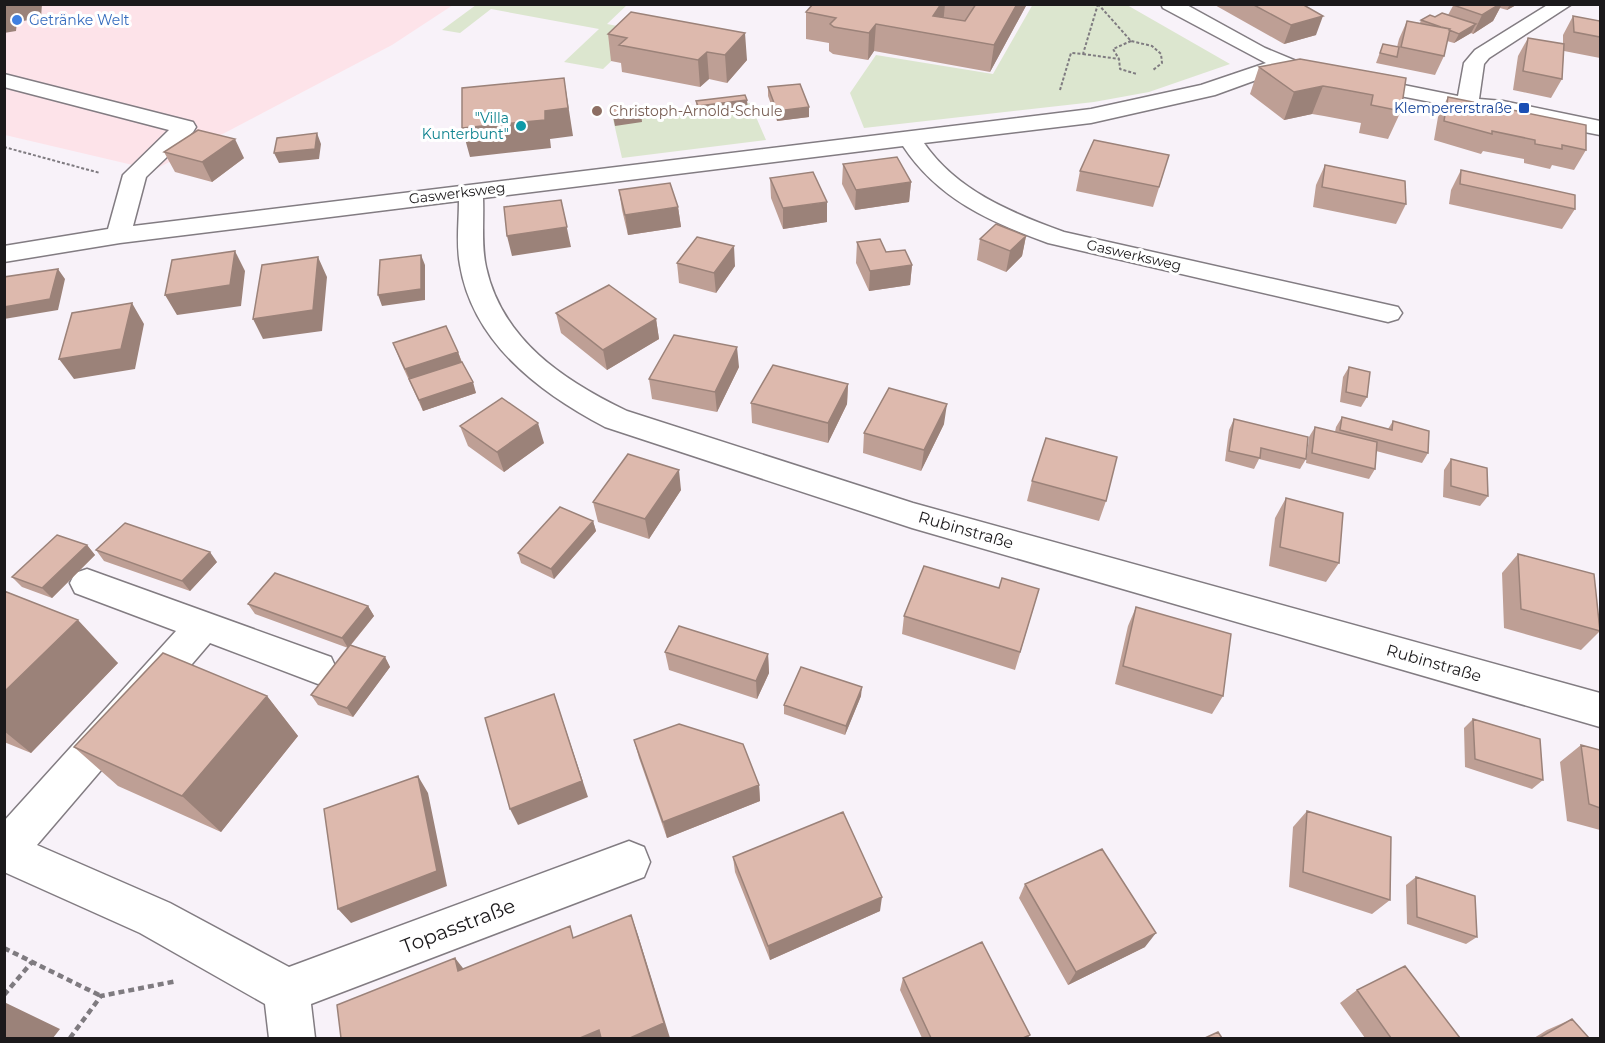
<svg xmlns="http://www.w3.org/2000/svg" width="1605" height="1043" viewBox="0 0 1605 1043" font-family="Montserrat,sans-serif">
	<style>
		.commercial { fill: #fde3e9 }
		.green { fill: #dce6cf }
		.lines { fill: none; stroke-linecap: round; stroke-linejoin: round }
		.minor-casing { stroke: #827c82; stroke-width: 3 }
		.path-far1 { stroke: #7f7b80; stroke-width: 2; stroke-dasharray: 3 2; stroke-linecap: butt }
		.path { stroke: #7f7b80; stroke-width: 4.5; stroke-dasharray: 6 4; stroke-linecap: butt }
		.minor { fill: #fff; fill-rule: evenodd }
		.wall { fill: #be9f95 }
		.shaded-wall { fill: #9b8279 }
		.building { fill: #ddb9ad; stroke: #9b8279; stroke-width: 1.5 }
		.shop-dot { fill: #3f7fe0; stroke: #fff; stroke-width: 2 }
		.transit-dot { fill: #1a4fb4; stroke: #fff; stroke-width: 2 }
		.education-dot { fill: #8d6e63; stroke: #fff; stroke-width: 2 }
		.culture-dot { fill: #0f9aa8; stroke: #fff; stroke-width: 2 }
		.labels { text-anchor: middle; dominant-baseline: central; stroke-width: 6; stroke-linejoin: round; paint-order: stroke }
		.far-shop-label { font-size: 14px; fill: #366cbe; stroke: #fff; text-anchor: start }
		.far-transit-label { font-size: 14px; fill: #164399; stroke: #fff; text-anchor: end }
		.far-education-label { font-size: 14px; fill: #785e54; stroke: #fff; text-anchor: start }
		.far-culture-label { font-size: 14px; fill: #0d838f; stroke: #fff; text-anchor: end }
		.far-street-label { font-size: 14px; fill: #1b191b; stroke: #fff }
		.street-label { font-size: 16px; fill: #1b191b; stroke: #fff }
		.near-street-label { font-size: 20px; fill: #1b191b; stroke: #fff }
	</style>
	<rect width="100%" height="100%" fill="#f8f2f9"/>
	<!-- commercial -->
	<path class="commercial" d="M5 5H453L392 45 154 170 5 135Z"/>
	<!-- green -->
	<path class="green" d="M628 4 607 24 643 31 603 69 564 62 599 29 491 9 460 33 442 30 476 5Z
		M1033 4 1127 5 1230 64 1149 92 1094 102 864 128 850 93 876 55 993 74Z
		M750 103 766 140 622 158 613 119Z"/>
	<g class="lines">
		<defs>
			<path id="minor" d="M1161 4H1185L1265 48 1301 63 1304 67 1301 71 1294 73 1284 70 1215 95 1091 123 924 143C957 191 1012 213 1064 232L1398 307 1402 313 1398 319 1388 322 1048 243C990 222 938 199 903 146L483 198C484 221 481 245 486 267 502 340 564 381 627 411L913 503 1600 693V727L912 528 605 427C540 393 473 343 460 265 456 244 459 222 459 201L120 243 4 262V246L108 229 123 175 169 130 4 87V74L193 122 196 127 193 132 146 177 133 226 1091 109 1201 85 1266 63 1163 8Z
				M1549 4H1572L1489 58 1484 64 1479 99 1503 101 1600 121V135L1359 88 1351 87 1348 82 1351 77 1359 76 1458 96 1464 63 1475 50Z
				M87 569 331 657 336 668 331 679 318 684 210 643 37 845 170 903 289 967 629 841 644 847 650 862 644 877 311 1004 315 1038H269L265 1004 140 933 4 872V821L176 631 75 593 70 583 75 573Z"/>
		</defs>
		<!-- minor casing -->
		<use href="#minor" class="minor-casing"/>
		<!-- path-far1 -->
		<path class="path-far1" d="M1098 4 1131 41 1152 46 1161 54 1162 63 1153 70
			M1131 41 1113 49 1119 59 1120 69 1137 74
			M1083 54 1119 59
			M1060 90 1071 53 1083 54 1098 4
			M4 147 100 173"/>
		<!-- path -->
		<path class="path" d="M4 948 101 996
			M4 995 32 962
			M70 1038 101 996 177 981"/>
		<!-- minor -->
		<use href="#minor" class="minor"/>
	</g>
	<!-- wall -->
	<path class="wall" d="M813 4H1027L990 72 874 51 868 60 833 54 829 51V43L806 39V12Z
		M1213 4H1302L1316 35 1284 44Z
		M1454 4H1518L1507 10 1500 8 1493 21 1473 34 1471 33 1454 43 1447 41 1444 56 1435 75 1376 63 1383 44 1397 47 1399 39 1407 21 1420 23 1421 20 1448 15Z
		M631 12 747 60 727 83 709 79 700 87 622 72 621 63 611 61 608 34Z
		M1573 16 1600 21V58L1564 51 1562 79 1551 98 1513 90 1518 56 1528 38 1563 44V35Z
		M1259 67 1406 78 1401 111 1388 139 1359 133 1361 123 1324 116 1312 114 1284 120 1250 94Z
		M768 87 809 107V117L777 121 768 96Z
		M1448 97 1586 150 1574 170 1552 165 1550 169 1524 163V159L1483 151 1481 154 1434 140 1438 117Z
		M696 101 748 110 699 116 697 111Z
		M164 152 244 158 212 182 175 172Z
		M843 164 911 182 909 202 855 210 842 184Z
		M1325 165 1406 204 1396 224 1313 207 1316 185Z
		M1461 170 1575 209 1562 229 1449 204 1451 190Z
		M1080 171 1163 175 1153 207 1076 191Z
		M770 178 827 222 783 229 771 198Z
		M619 190 678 207 681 227 628 235 622 210Z
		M1026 236 1022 256 1006 272 977 260 980 239Z
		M857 242 886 252 912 265 910 285 869 291 856 263Z
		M677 263 735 266 716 293 679 283Z
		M556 313 656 319 659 339 607 370 561 333Z
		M393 343 458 352 462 362 476 393 423 411 401 363Z
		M739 367 717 412 652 399 649 379Z
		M1349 367 1367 397 1361 407 1340 402 1343 377Z
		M848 384 847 404 828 443 752 423 751 403Z
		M1342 417 1388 429 1393 421 1428 453 1422 463 1376 451 1375 469 1369 479 1306 463 1309 437 1315 427 1335 432 1336 427Z
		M1234 419 1306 459 1300 469 1259 459 1254 469 1225 461 1229 430Z
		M944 424 921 471 863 453 864 433Z
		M460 426 544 443 504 472 468 446Z
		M1451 459 1488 496 1480 506 1443 497 1444 470Z
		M1032 481 1106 501 1099 521 1027 501Z
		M681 490 649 539 598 522 593 502Z
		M1286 498 1339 563 1326 582 1269 566 1275 518Z
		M593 521 596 531 554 579 521 563 518 553Z
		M87 545 95 555 52 598 22 587 12 577Z
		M96 550 217 562 190 591 104 561Z
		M1518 554 1600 631 1581 650 1504 628 1502 573Z
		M999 588 1039 589 1015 670 902 634 904 616Z
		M4 591 118 663 31 753 4 742Z
		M248 604 368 606 374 616 351 645 385 657 390 667 353 717 318 705 311 695 348 648 255 614Z
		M1136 607 1223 696 1212 714 1115 684 1128 626Z
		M665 652 768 654 769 673 757 699 669 670Z
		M267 696 298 736 221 832 118 786 74 747Z
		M861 696 845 735 784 714V705Z
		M1473 719 1543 780 1532 789 1465 767 1464 728Z
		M634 740 759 785 760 801 667 838 639 758Z
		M1581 745 1600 750V830L1567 821 1560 762Z
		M1307 811 1390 900 1372 914 1289 887 1293 827Z
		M733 857 880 911 770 960 735 872Z
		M1416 877 1477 937 1466 944 1407 924 1406 885Z
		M1025 884 1145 947 1068 985 1019 898Z
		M903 978 1030 1035 1028 1038H922L900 990Z
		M1357 990 1460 1038H1365L1340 1003Z
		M1572 1019 1589 1038H1534L1547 1030Z"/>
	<!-- shaded-wall -->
	<path class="shaded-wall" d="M4 4H42L41 18 17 22 16 31 4 33Z
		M941 4H945L943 25 933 16Z
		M1017 4H1027L990 72 994 45Z
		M1500 4H1502L1493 21 1473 34 1482 15Z
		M1510 4H1518L1507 10Z
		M1323 16 1316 35 1284 44 1291 25Z
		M876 24 874 51 868 60 869 33Z
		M1476 24 1471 33 1454 43 1459 34Z
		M745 33 747 60 727 83 725 55Z
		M707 52 709 79 700 87 698 60Z
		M564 78 573 136 550 139 551 148 470 157 462 128Z
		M1323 86 1312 114 1284 120 1294 92Z
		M747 100 748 110 699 116 698 106Z
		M809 107V117L777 121V111Z
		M641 112 642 122 615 126 613 116Z
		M317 133 321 144 319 159 279 163 274 153Z
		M235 139 244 158 212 182 202 162Z
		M911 182 909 202 855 210 856 190Z
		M561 200 571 247 512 256 507 236Z
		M827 202V222L783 229V208Z
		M678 207 681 227 628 235 625 215Z
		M1026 236 1022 256 1006 272 1010 251Z
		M734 246 735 266 716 293 714 273Z
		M235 251 245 271 241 306 177 315 165 295Z
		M421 255 425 265V300L382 306 378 295Z
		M318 257 327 277 322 331 263 339 253 319Z
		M912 265 910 285 869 291 870 271Z
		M58 269 65 279 58 310 4 319V307Z
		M132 303 144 324 135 369 74 379 59 359Z
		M656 319 659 339 607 370 603 350Z
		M737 347 739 367 717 412 715 392Z
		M458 352 465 372 414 389 405 369Z
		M473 382 476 393 423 411 419 400Z
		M848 384 847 404 828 443V423Z
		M947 404 944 424 921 471 924 450Z
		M538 423 544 443 504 472 497 452Z
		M679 470 681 490 649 539 645 519Z
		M593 521 596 531 554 579 551 569Z
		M87 545 95 555 52 598 42 588Z
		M210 552 217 562 190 591 182 581Z
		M368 606 374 616 348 648 342 638Z
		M78 620 118 663 31 753 4 731V692Z
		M768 654 769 673 757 699 756 681Z
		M385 657 390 667 353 717 347 708Z
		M862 687 861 696 845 735 846 726Z
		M554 694 588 797 518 825 510 809Z
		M267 696 298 736 221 832 182 796Z
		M418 776 428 793 447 886 351 923 338 909Z
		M759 785 760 801 667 838 663 822Z
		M882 897 880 911 770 960 768 946Z
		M631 915 638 935 670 1038H630Z
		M1156 933 1145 947 1068 985 1076 972Z
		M455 958 470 977 458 971Z
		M4 1002 60 1029 53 1038H4Z
		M599 1030 604 1038H580Z"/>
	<!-- building -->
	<path class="building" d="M813 4H941L933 16 965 21 976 4H1017L994 45 876 24 869 33 834 27 830 24 836 18 806 12Z
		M1252 4H1302L1323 16 1291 25Z
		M1454 4H1500L1482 15 1453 5Z
		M631 12 745 33 725 55 707 52 698 60 619 45 627 38 608 34Z
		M1442 13 1476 24 1459 34 1449 30 1450 29 1441 27 1421 20 1430 15 1435 17Z
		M1573 16 1600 21V37L1574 32Z
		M1407 21 1450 29 1444 56 1401 47Z
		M1528 38 1564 44 1562 79 1523 71Z
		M1383 44 1399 47 1397 57 1380 53Z
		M1300 59 1406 78 1401 111 1371 105 1373 95 1335 88 1323 86 1294 92 1259 67Z
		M564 78 568 108 545 111V120L462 128V88Z
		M800 84 809 107 777 111 768 87Z
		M745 95 747 100 698 106 696 101Z
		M1448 97 1586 125V150L1562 145V149L1535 144V140L1492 131V134L1444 121Z
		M639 106 641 112 613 116 611 109Z
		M198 130 235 139 202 162 164 152Z
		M317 133 315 149 274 153 277 138Z
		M1094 140 1169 155 1159 187 1080 171Z
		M897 157 911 182 856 190 843 164Z
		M1325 165 1405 181 1406 204 1322 187Z
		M1461 170 1575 195V209L1460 184Z
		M813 172 827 202 783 208 770 178Z
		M670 183 678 207 625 215 619 190Z
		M561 200 567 227 507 236 504 207Z
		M996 224 1026 236 1010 251 980 239Z
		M697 237 734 246 714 273 677 263Z
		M880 239 886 252 905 250 912 265 870 271 857 242Z
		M235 251 230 285 165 295 172 260Z
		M421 255V289L378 295 380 260Z
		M318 257 313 310 253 319 262 265Z
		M58 269 50 299 4 307V277Z
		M609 285 656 319 603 350 556 313Z
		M132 303 121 349 59 359 72 313Z
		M446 326 458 352 405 369 393 343Z
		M674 335 737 347 715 392 649 379Z
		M462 362 473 382 419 400 409 379Z
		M773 365 848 384 828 423 751 403Z
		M1349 367 1370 372 1367 397 1346 392Z
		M889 388 947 404 924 450 864 433Z
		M502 398 538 423 497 452 460 426Z
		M1342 417 1392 430 1393 421 1429 431 1428 453 1340 430Z
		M1234 419 1308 437 1306 459 1261 448 1260 458 1229 451Z
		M1315 427 1377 442 1375 469 1312 453Z
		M1046 438 1117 457 1106 501 1032 481Z
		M628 454 679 470 645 519 593 502Z
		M1451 459 1487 468 1488 496 1451 486Z
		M1286 498 1343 513 1339 563 1280 547Z
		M560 507 593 521 551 569 518 553Z
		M125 523 210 552 182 581 96 550Z
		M57 535 87 545 42 588 12 577Z
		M1518 554 1594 574 1600 631 1521 609Z
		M924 566 999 588 1002 578 1039 589 1020 652 904 616Z
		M275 573 368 606 342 638 248 604Z
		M4 591 78 620 4 692Z
		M1136 607 1231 634 1223 696 1123 666Z
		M679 626 768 654 756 681 665 652Z
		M350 645 385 657 347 708 311 695Z
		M163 653 267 696 182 796 74 747Z
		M801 667 862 687 846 726 784 705Z
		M554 694 582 781 510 809 485 718Z
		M1473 719 1540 739 1543 780 1475 759Z
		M679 724 743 744 759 785 663 822 634 740Z
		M1581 745 1600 750V808L1589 804Z
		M418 776 437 871 338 909 324 809Z
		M1307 811 1391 837 1390 900 1303 872Z
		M843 812 882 897 768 946 733 857Z
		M1102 849 1156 933 1076 972 1025 884Z
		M1416 877 1475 896 1477 937 1417 917Z
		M631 915 664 1023 630 1038H601L599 1030 580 1038H341L337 1005 455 958 458 971 570 926 573 938Z
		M982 942 1030 1035 1023 1038H931L903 978Z
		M1405 966 1460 1038H1391L1357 990Z
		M1572 1019 1589 1038H1539Z
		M1218 1032 1222 1038H1205Z"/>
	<!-- markers -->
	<circle class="shop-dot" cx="17" cy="20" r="6"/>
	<rect class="transit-dot" x="1518" y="102" width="12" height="12" rx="3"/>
	<circle class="education-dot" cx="597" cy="111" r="6"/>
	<circle class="culture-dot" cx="521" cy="126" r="6"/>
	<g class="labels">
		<!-- far-shop labels -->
		<g class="far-shop-label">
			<text x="29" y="20">Getränke Welt</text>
		</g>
		<!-- far-transit labels -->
		<g class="far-transit-label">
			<text x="1512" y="108">Klempererstraße</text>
		</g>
		<!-- far-education labels -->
		<g class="far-education-label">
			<text x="609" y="111">Christoph-Arnold-Schule</text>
		</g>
		<!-- far-culture labels -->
		<g class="far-culture-label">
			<text x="509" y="118">"Villa<tspan x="509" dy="16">Kunterbunt"</tspan></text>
		</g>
		<!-- far-street labels -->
		<g class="far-street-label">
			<text transform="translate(457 193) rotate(-7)">Gaswerksweg</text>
			<text transform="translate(1134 255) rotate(13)">Gaswerksweg</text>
		</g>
		<!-- street labels -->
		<g class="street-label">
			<text transform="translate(966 530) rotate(16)">Rubinstraße</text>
			<text transform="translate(1434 663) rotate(16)">Rubinstraße</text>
		</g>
		<!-- near-street labels -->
		<g class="near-street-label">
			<text transform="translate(458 926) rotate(-21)">Topasstraße</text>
		</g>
	</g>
	<!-- border -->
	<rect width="1605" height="1043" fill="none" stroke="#1b191b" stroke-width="12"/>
</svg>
